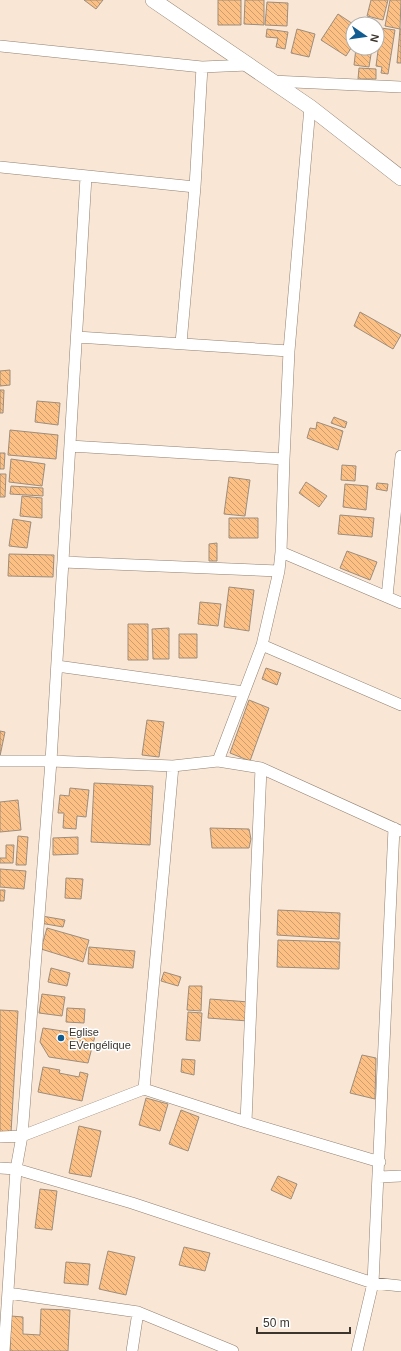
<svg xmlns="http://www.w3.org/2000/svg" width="401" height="1351" viewBox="0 0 401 1351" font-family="Arial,sans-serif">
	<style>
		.building { fill: url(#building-back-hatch); stroke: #9d8d7d }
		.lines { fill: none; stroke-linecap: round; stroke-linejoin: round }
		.street-casing { stroke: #918071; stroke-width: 12 }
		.secondary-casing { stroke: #918071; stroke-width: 16 }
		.street { stroke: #fff; stroke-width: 11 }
		.secondary { stroke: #fff; stroke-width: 15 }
		.poi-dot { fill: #115c90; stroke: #fff; stroke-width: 1.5 }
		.labels { text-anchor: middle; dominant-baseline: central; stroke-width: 3; stroke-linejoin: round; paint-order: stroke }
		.poi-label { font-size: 11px; fill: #3c352e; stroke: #fff; text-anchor: start }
	</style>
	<defs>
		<pattern id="building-back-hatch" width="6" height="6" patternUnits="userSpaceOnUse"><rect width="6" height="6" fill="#fcc085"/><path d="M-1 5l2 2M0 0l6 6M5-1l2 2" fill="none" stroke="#cd9d6d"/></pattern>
	</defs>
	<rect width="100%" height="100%" fill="#f9e6d5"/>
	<!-- building -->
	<path class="building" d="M84 0H103L96 9Z
		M218 0H241V25H218Z
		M245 0H264V25L244 24Z
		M371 0H388L383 20 367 16Z
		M390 0H401L400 29 385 26Z
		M267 2 288 3 287 26 265 25Z
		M338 14 353 24V45L346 56 321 40Z
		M381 28 395 30 388 74 381 73 382 67 376 66Z
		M267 29 288 32 285 49 276 47 278 38 266 37Z
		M297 29 315 34 309 57 291 53Z
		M400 29H401V63H397Z
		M356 48H372L369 67 354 65Z
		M359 68 376 69V79H358Z
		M360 312 401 335 393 349 354 326Z
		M10 370V385L0 386V371Z
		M0 390H4L3 413H0Z
		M37 401 60 403 58 425 35 422Z
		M334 417 347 422 345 428 331 423Z
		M317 422 343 431 338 450 307 438 310 428 316 429Z
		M10 430 58 435 56 459 8 455Z
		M0 453H5L4 469H0Z
		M11 459 45 464 42 486 9 482Z
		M342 465 356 466 355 481 341 480Z
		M0 474H6L5 497H0Z
		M229 477 250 480 245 516 224 514Z
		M306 482 327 496 319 507 299 493Z
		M377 483 388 484 387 491 376 489Z
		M345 484 368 486 366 510 343 507Z
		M11 486 43 488V496L10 494Z
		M22 496 42 498V518L20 516Z
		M340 515 374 518 372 537 338 534Z
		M229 518H258V538H229Z
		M13 519 31 522 27 548 9 546Z
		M217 543V561H209V544Z
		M347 551 377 562 370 580 340 568Z
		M9 554 54 555 53 577 8 576Z
		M229 587 254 590 249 631 224 627Z
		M200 602 221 604 218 626 198 624Z
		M128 624H148V660H128Z
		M169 628V659H153L152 629Z
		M179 634H197V658H179Z
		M266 668 281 673 277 685 262 679Z
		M249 700 269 708 250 761 230 753Z
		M147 720 164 722 159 757 142 755Z
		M0 731 5 732 0 756Z
		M94 783 153 786 150 845 91 842Z
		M70 788 89 790 86 817 77 816 76 829 63 828 64 813H58L60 795 69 796Z
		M18 800 21 830 0 832V802Z
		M210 828 249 829 251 839 249 848H212Z
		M18 836 28 837 26 865H16Z
		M78 837V854L53 855V838Z
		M6 845H14L13 863H0V858H6Z
		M0 869 26 871 24 889 0 887Z
		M66 878 83 879 81 899 65 898Z
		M0 890H5L4 901H0Z
		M278 910 340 913 339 939 277 935Z
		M42 916 65 920 63 927 40 923Z
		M47 928 89 940 83 962 41 949Z
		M278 940 340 942 339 969 277 967Z
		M89 947 135 951 133 968 88 964Z
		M51 968 70 973 67 986 48 982Z
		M164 972 181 977 178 986 161 981Z
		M189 986H202L201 1011 187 1010Z
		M42 994 65 997 62 1016 39 1013Z
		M210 999 249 1002 248 1021 208 1018Z
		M67 1008 85 1009 84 1023 66 1022Z
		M0 1010 18 1011 11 1133H0Z
		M188 1012 202 1013 200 1041 186 1040Z
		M43 1028 95 1036 88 1063 49 1057 40 1042Z
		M362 1055 376 1058 375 1099 350 1093Z
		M182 1059 195 1060 194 1075 181 1072Z
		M43 1067 60 1070 59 1073 79 1077 80 1072 88 1074 82 1101 38 1092Z
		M146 1098 168 1104 160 1131 139 1125Z
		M181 1110 199 1117 188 1151 169 1144Z
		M79 1126 101 1131 91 1177 69 1173Z
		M278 1176 297 1184 291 1199 271 1190Z
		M40 1189 57 1191 52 1230 35 1228Z
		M184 1247 210 1253 205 1271 179 1265Z
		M108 1251 135 1257 126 1295 99 1289Z
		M66 1262 90 1264 88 1285 64 1283Z
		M41 1309 70 1310 68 1351H10L11 1316 23 1317V1334L40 1335Z"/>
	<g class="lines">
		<defs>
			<path id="street" d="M0 46 202 67 248 65
				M272 81 401 87
				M0 167 195 187
				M77 337 289 351
				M181 343 195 187 202 67
				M70 446 284 459
				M281 552 401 603
				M63 562 279 571
				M387 597 401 456
				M262 645 401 705
				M57 666 244 692
				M0 761H51L173 766 218 761 261 768 400 831
				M218 761 262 645 279 571 281 552 284 459 289 351 310 107
				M144 1089 173 766
				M246 1122 261 768
				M0 1137 22 1136 144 1089 246 1122 380 1162
				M0 1168 16 1169 132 1203 373 1283 401 1286
				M379 1177 401 1176
				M8 1293 138 1312 233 1351
				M4 1351 16 1169 22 1136 51 761 86 177
				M132 1351 138 1312
				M357 1351 373 1283 394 828"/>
			<path id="secondary" d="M153 0 310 107 401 178"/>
		</defs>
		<!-- street casing -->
		<use href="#street" class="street-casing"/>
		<!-- secondary casing -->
		<use href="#secondary" class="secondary-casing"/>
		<!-- street -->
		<use href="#street" class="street"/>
		<!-- secondary -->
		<use href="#secondary" class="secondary"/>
	</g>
	<!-- markers -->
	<circle class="poi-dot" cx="61" cy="1038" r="4"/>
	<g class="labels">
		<!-- poi labels -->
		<g class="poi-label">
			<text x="69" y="1032">Eglise<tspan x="69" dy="13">EVengélique</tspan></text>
		</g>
	</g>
	<!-- north arrow -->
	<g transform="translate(365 36) rotate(103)"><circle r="19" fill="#ffffff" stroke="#b1aeab"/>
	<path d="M0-3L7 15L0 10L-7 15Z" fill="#115c90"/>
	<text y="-6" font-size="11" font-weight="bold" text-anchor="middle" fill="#3c352e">N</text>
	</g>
	<!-- scale -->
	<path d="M257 1327v6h93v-6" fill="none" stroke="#3c352e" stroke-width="2"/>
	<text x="263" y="1327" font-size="12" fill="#3c352e" stroke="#ffffff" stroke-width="3" paint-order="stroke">50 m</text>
</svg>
